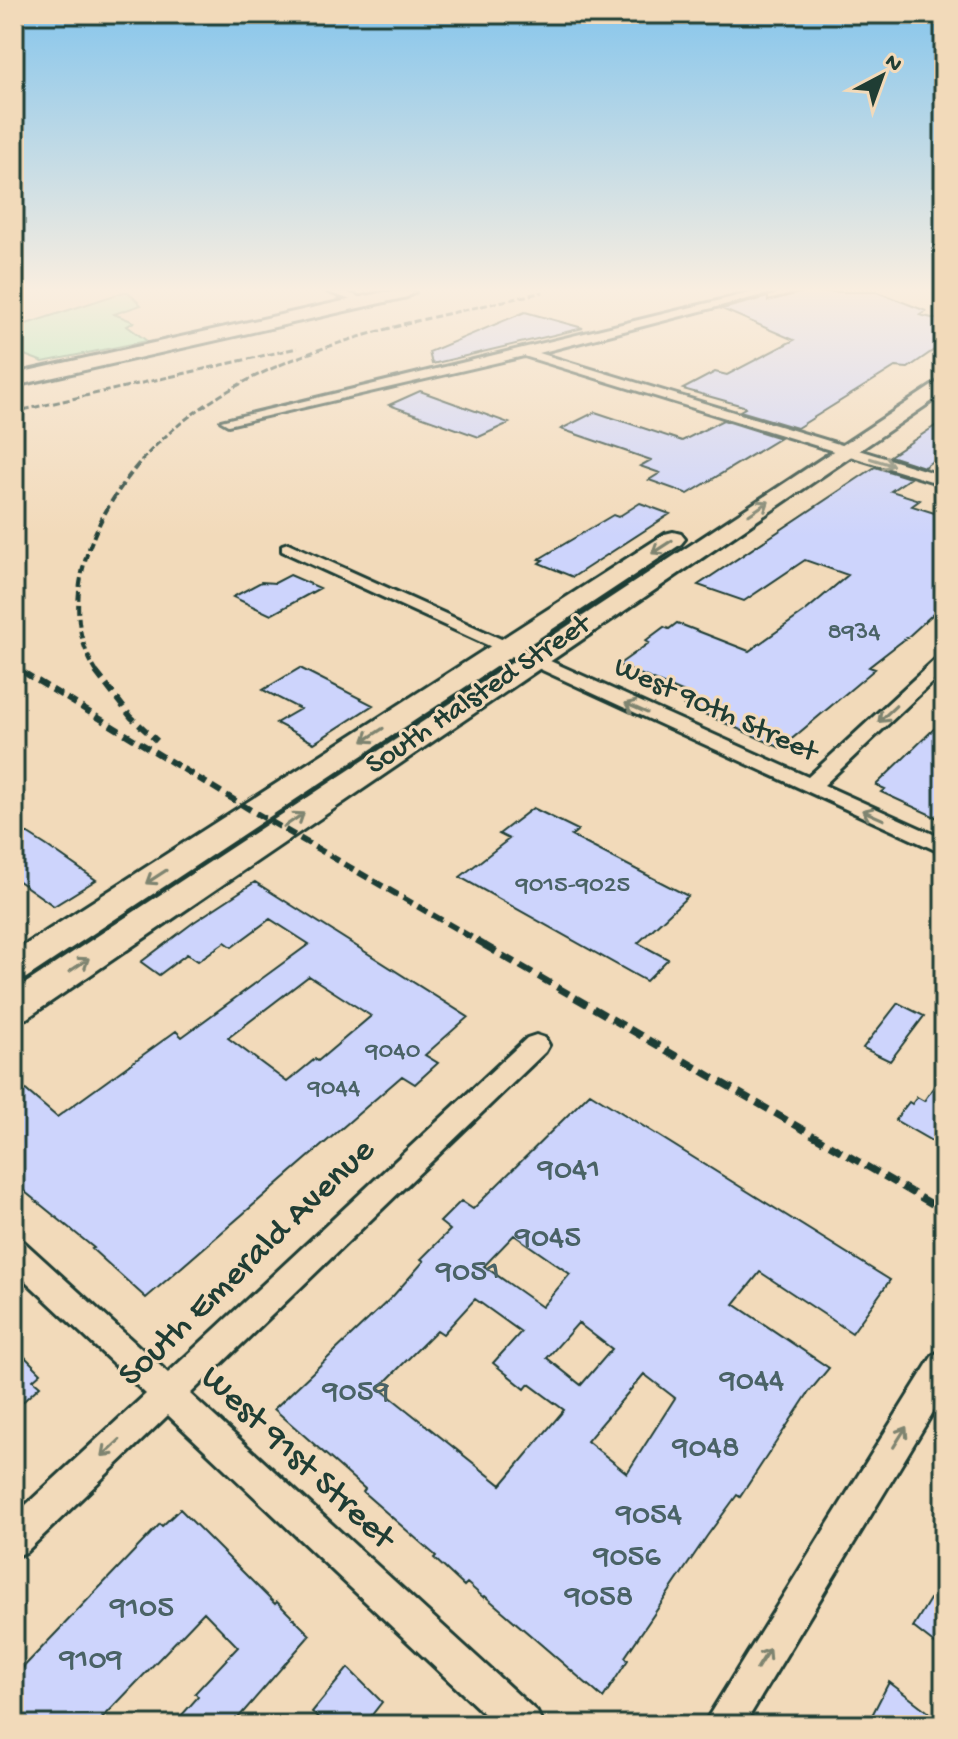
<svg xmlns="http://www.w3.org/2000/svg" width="958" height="1739" viewBox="0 0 958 1739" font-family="'Gochi Hand',sans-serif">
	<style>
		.green { fill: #a7edba; stroke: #639577; stroke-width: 2 }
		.building { fill: #cdd4fc; stroke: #1f3d34; stroke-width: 2; fill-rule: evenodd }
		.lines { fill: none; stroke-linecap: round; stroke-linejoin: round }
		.minor-casing { stroke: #1f3d34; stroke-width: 6 }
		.secondary-casing { stroke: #1f3d34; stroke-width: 6 }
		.minor { fill: #f2daba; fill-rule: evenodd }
		.secondary { fill: #f2daba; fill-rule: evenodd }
		.rail-far3 { stroke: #1f3d34; stroke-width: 3; stroke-dasharray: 7 3; stroke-linecap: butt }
		.rail-far2 { stroke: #1f3d34; stroke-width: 4; stroke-dasharray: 9 4; stroke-linecap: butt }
		.rail-far1 { stroke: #1f3d34; stroke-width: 6; stroke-dasharray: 11 6; stroke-linecap: butt }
		.rail { stroke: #1f3d34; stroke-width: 7; stroke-dasharray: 14 7; stroke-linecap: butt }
		.oneway { stroke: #7e8470 }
		.labels { text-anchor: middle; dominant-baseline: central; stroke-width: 6; stroke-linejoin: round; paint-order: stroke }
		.number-label { font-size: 26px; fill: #4a6366 }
		.street-label { font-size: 30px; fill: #1f3d34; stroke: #f2daba }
		.near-number-label { font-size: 32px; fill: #4a6366 }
		.near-street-label { font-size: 36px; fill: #1f3d34; stroke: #f2daba }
	</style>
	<rect width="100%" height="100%" fill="#f2daba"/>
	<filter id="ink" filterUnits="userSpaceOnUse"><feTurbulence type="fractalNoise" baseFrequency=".0125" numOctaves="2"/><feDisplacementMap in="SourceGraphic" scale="16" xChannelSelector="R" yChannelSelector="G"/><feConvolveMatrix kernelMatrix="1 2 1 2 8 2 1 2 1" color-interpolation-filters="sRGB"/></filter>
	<g filter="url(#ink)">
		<!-- green -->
		<path class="green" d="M124 292H128L141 305 114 314 134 322 127 326 147 341 43 362 14 351V328Z"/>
		<!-- building -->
		<path class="building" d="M803 292H877L926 311 920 315 944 321V343L908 368 895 367 797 428 740 411 745 408 743 406 683 389 715 372 727 375 794 340 722 309 768 297V301Z
			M525 312 583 328 432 364 429 352Z
			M420 391 509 423 479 437 389 405Z
			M595 412 682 441 723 420 780 438 688 494 649 480 660 473 640 466 651 460 561 429Z
			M944 420V463L934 460 924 467 890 456Z
			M875 467 910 478 891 491 920 500 912 506 944 516V604L910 635 869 667 875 669 781 748 684 705 694 697 618 665 649 643 645 641 664 627 669 629 677 623 749 651 803 613 848 575 805 560 744 601 698 585Z
			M640 503 670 514 573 577 539 563 543 560 539 559 613 515 618 517Z
			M290 575 320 588 271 615 233 597 261 582 275 583Z
			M300 668 373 705 314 743 276 723 300 709 263 690Z
			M944 719V821L881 792 885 789 876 785Z
			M533 808 578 830 571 836 688 896 638 943 668 959 646 981 460 877 509 839 499 834Z
			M14 825 47 846 96 880 54 906 14 878Z
			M255 882 468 1017 425 1055 438 1063 415 1084 402 1076 146 1298 92 1249 94 1248 14 1183V1080L57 1117 176 1031 182 1037 309 944 270 919 232 947 225 942 198 961 187 954 159 975 141 962 194 922ZM309 976 371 1016 318 1061 315 1059 287 1082 228 1038Z
			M898 1003 924 1016 890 1061 863 1048Z
			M944 1072V1148L895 1120 909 1102 912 1104 917 1097 924 1101Z
			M590 1093 890 1280 852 1333 760 1272 734 1304 829 1368 809 1392 740 1497 737 1495 707 1536 625 1657 628 1660 603 1698 485 1596 484 1598 467 1583 464 1586 434 1558 436 1556 363 1492 365 1489 274 1409 393 1296 424 1261 421 1259 450 1230 440 1222 461 1201 473 1209ZM514 1235 570 1274 542 1307 484 1266ZM475 1299 521 1332 493 1363 525 1389 529 1384 564 1410 501 1485 379 1388 437 1330 443 1334ZM578 1323 612 1349 581 1385 547 1358ZM644 1374 675 1398 627 1473 587 1441Z
			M14 1346 41 1373 33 1380 40 1386 14 1410Z
			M180 1509 275 1604 277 1602 310 1635 232 1725H173L198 1697 195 1693 238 1647 204 1612 96 1725H14V1677L160 1524 162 1526Z
			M944 1576V1651L913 1627Z
			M348 1668 382 1702 364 1725H326L312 1712Z
			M889 1682 944 1724V1725H867Z"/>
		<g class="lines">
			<defs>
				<path id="minor" d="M328 292H346L374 303 368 306Z
					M754 292H774L539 353 944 476V485L524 356 228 425 221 421Z
					M288 543 808 777 938 657 944 656V671L824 785 944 839V854L282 551V545Z
					M536 1035 545 1038 549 1045 545 1052 190 1394 537 1712 543 1725H496L168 1415 26 1552 14 1557V1516L146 1394 14 1270V1238L24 1242 168 1373 527 1038Z
					M944 1350V1394L744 1725H703L933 1355Z"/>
				<path id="secondary" d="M384 292H415L407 297 14 386V374Z
					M944 378V393L27 1018 14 1022V991Z
					M673 532 681 534 685 539 681 544 26 978 14 981V952L665 534Z"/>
			</defs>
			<!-- minor casing -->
			<use href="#minor" class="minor-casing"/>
			<!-- secondary casing -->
			<use href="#secondary" class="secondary-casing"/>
			<!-- minor -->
			<use href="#minor" class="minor"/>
			<!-- secondary -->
			<use href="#secondary" class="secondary"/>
			<!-- rail-far3 -->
			<path class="rail-far3" d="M403 324 543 292
				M14 412 297 348
				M141 461C212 381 314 347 414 322"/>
			<!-- rail-far2 -->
			<path class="rail-far2" d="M14 667 26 674
				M98 674C52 605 94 514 143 459"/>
			<!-- rail-far1 -->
			<path class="rail-far1" d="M23 672 254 812 488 947
				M96 672 131 717 157 741"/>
			<!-- rail -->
			<path class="rail" d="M484 945 944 1211"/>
		</g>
		<!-- one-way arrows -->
		<defs><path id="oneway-shaft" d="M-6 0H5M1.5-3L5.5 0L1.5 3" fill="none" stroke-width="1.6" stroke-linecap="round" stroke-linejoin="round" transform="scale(2)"/></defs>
		<g class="oneway">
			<use href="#oneway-shaft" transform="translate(882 462) rotate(17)"/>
			<use href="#oneway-shaft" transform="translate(759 508) rotate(-34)"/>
			<use href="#oneway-shaft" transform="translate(662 547) rotate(147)"/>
			<use href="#oneway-shaft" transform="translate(636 708) rotate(-156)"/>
			<use href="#oneway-shaft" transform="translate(887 714) rotate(137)"/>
			<use href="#oneway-shaft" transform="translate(373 735) rotate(147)"/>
			<use href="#oneway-shaft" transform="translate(873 815) rotate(-156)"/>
			<use href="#oneway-shaft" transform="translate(294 820) rotate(-34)"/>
			<use href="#oneway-shaft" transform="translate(156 877) rotate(147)"/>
			<use href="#oneway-shaft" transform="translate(79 965) rotate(-34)"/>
			<use href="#oneway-shaft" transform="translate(900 1437) rotate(-58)"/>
			<use href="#oneway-shaft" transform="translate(111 1448) rotate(137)"/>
			<use href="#oneway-shaft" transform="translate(763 1659) rotate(-58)"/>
		</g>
	</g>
	<!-- sky -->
	<linearGradient id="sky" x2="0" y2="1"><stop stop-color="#85c5ec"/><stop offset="0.54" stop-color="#f9eee0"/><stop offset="1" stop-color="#f9eee0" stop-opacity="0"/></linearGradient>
	<rect width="958" height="536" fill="url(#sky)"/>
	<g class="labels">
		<!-- number labels -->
		<g class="number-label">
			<text x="854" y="633">8934</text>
			<text x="573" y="886">9015-9025</text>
			<text x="393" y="1052">9040</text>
			<text x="334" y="1089">9044</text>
		</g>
		<!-- street labels -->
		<g class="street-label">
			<text transform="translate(479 696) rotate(-34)">South Halsted Street</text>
			<text transform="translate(715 711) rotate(24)">West 90th Street</text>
		</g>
		<!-- near-number labels -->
		<g class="near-number-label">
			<text x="569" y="1171">9041</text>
			<text x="548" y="1239">9045</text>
			<text x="468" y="1273">9051</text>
			<text x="752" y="1382">9044</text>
			<text x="356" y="1393">9059</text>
			<text x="706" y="1449">9048</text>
			<text x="649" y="1516">9054</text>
			<text x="627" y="1558">9056</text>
			<text x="599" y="1598">9058</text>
			<text x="142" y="1609">9105</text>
			<text x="91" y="1661">9109</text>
		</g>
		<!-- near-street labels -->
		<g class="near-street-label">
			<text transform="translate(248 1264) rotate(-44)">South Emerald Avenue</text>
			<text transform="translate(296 1459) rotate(43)">West 91st Street</text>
		</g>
	</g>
	<!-- margin -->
	<rect width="958" height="1739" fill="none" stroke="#f2daba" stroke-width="48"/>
	<rect x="24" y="24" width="910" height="1691" fill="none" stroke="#1f3d34" stroke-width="3" filter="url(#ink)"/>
	<!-- north arrow -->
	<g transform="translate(882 76) rotate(41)" stroke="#f2daba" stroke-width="6" paint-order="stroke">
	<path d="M0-6L14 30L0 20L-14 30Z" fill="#1f3d34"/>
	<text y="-12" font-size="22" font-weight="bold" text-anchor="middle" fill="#1f3d34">N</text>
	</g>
</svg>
